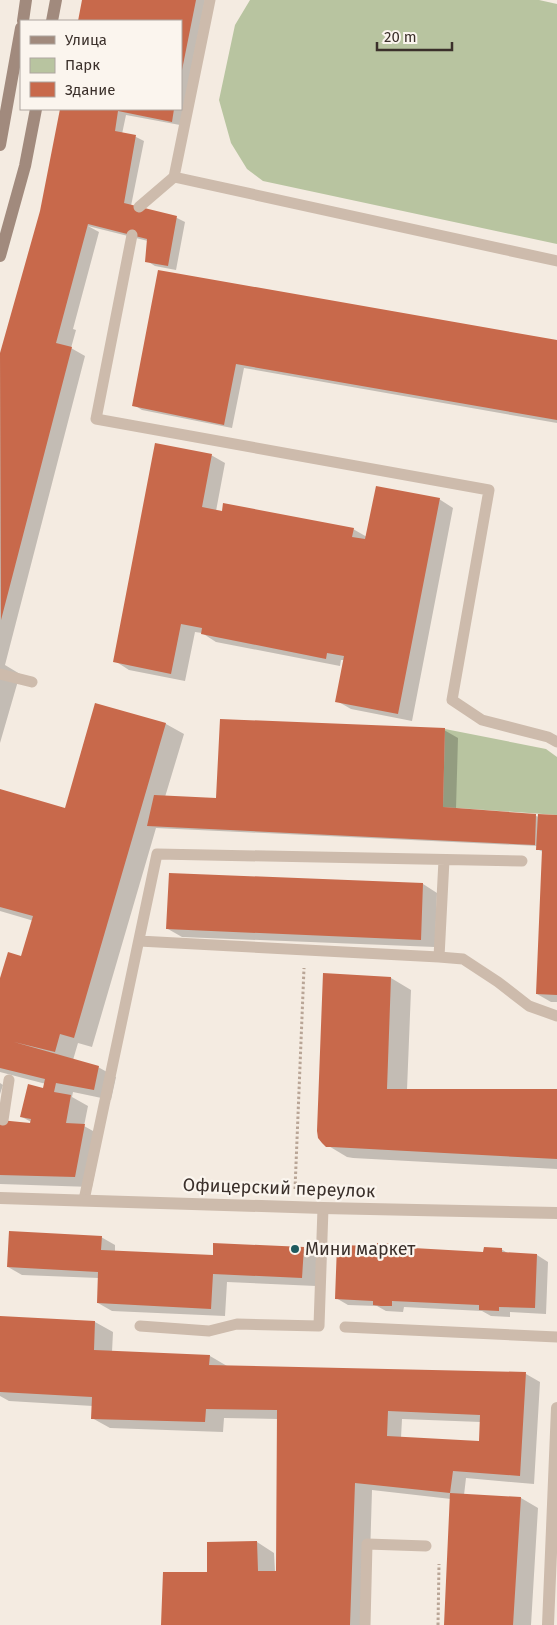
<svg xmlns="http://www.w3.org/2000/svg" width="557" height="1625" viewBox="0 0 557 1625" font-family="'Fira Sans',sans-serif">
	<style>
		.green { fill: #b8c4a0 }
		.shadow { fill: #0003; fill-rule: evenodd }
		.building { fill: #c8694b; fill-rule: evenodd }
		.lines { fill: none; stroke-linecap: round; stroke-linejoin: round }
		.path { stroke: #b9a596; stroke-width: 3; stroke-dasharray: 2.5 2.5; stroke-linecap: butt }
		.service { stroke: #cdbbac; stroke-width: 11 }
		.minor { stroke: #cdbbac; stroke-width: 12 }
		.secondary { stroke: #a18a7d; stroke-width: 12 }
		.poi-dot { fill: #1f5a5e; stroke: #fbf5ee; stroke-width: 2 }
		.labels { text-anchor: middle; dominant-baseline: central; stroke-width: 4.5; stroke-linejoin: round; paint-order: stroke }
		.street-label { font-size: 18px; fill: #3b302b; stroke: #fbf5ee }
		.poi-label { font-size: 18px; fill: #3b302b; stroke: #fbf5ee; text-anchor: start }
	</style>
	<rect width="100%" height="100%" fill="#f4ebe1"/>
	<!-- green -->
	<path class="green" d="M250 0H539L557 4V244L263 181 247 169 231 143 219 100 235 25Z
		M445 729 546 749 557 757V815L443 807Z"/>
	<!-- shadow -->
	<path class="shadow" d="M84 0H205L180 125 126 115 122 134 136 137 144 141 131 206 177 218 185 222 176 270 155 266 147 261 148 241 88 226 99 232 73 329 76 330 71 348 85 356 5 665 20 674 0 743V358L41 211 62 109H181V21H79Z
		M159 272 557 341V423L244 368 232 428 142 410 134 405Z
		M211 455 225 463 216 511 353 529 367 537 439 499 453 508 412 721 351 709 337 701 345 660H341L340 666 216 642 202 633 195 632 185 681 129 670 115 661Z
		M96 704 166 724 184 734 165 797 222 799 444 730 458 738 456 809 536 816 539 817H557V1002H551L537 994 543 852 537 849 538 846 156 828 92 1047 78 1043 73 1060 98 1067 116 1077 111 1100 73 1092 72 1097 88 1106 84 1126 102 1136 92 1187 0 1184V1121L35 1124 22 1117 44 1090 46 1084 0 1072V983L22 958 34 921 0 911V791L66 810Z
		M423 884 437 893 435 947 182 937 168 929Z
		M325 974 391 978 411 990 407 1090H557V1169L353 1158 347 1157 327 1145Z
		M0 1083 3 1085 0 1094Z
		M101 1237 115 1245V1252L214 1257 303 1248 317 1256 316 1286 227 1282 225 1316 112 1311 98 1303 99 1278 22 1275 8 1267Z
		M396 1246 401 1249 484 1253 501 1249 509 1254 537 1255 548 1262 546 1314 510 1312V1317L491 1316 482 1311 404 1307 403 1312 386 1311 377 1306 348 1305 336 1298 378 1248Z
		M0 1317 95 1322 113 1332 112 1352 210 1356 227 1366 526 1374 540 1382 534 1484 466 1478 464 1495 521 1498 538 1508 531 1625H445L451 1499 372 1490 368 1625H163L208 1573 257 1542 274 1553 275 1572H278V1419L224 1418 223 1432 110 1428 92 1418 93 1406 9 1401 0 1396ZM402 1419 481 1422 480 1442 401 1438Z"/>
	<!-- building -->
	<path class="building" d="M82 0H196L182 70 181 21H78Z
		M60 109H174L172 122 118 111 115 131 136 135 124 203 177 216 168 266 145 262 147 239 88 224 56 343 72 347 1 620 0 353 40 211Z
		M158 270 557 340V420L236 364 224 425 132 406Z
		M155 443 212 454 202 507 222 511 223 503 354 528 352 537 365 539 376 486 440 498 398 714 335 702 344 656 327 653 326 659 201 634 202 628 181 624 171 674 113 662Z
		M95 703 166 723 74 1038 60 1034 55 1052 14 1042 99 1066 94 1090 56 1083 54 1092 71 1095 66 1123 85 1124 75 1177 0 1175V1120L30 1123 31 1119 20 1117 28 1084 43 1088 45 1079 0 1068V978L8 952 21 956 33 916 0 907V789L65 808Z
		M220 719 445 728 443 807 536 814 535 845 147 826 154 795 216 798Z
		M538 814 557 815V995L536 994 542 850H536Z
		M169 873 423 883 421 940 166 929Z
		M323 973 391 977 387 1089H557V1159L332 1147H326L322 1143 318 1138 317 1131Z
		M9 1231 102 1236 101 1250 213 1255V1243L304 1247 302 1278 213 1274 211 1309 97 1303 98 1272 7 1267Z
		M377 1243 396 1244V1247L483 1252 484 1247 502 1248V1252L537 1254 535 1308 499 1307V1311L479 1310V1305L392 1301V1306H381L373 1305V1301L335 1299 337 1245 377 1246Z
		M0 1316 95 1321 94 1350 210 1355 209 1365 526 1372 520 1476 453 1471 450 1493 355 1483 350 1625H161L163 1572H207V1542L257 1541 258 1571H276L277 1410 206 1409 205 1422 91 1419 92 1397 0 1392ZM388 1411 480 1415 479 1441 387 1436Z
		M450 1493 521 1497 513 1625H444Z"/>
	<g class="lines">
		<!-- path -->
		<path class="path" d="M295 1189 304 968
			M438 1625 439 1564"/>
		<!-- service -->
		<path class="service" d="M210 0 174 177 557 261
			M139 207 174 177
			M132 235 96 419 489 490 452 700 482 720 548 737 557 742
			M0 674 32 682
			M139 941 439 957 444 860
			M439 957 463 959 498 982 529 1006 557 1016
			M3 1120 9 1080
			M84 1200 157 854 522 861
			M140 1326 209 1331 237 1324 319 1326 323 1208
			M345 1327 557 1337
			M365 1625 367 1544 426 1546"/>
		<!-- minor -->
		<path class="minor" d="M0 1198 323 1208 557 1213
			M548 1625 557 1408"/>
		<!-- secondary -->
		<path class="secondary" d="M23 21 26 0
			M52 21 56 0
			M0 145 21 28
			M0 256 25 166 36 109"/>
	</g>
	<!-- markers -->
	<circle class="poi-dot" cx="295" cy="1249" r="5"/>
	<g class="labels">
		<!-- street labels -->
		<g class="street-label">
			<text transform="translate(279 1188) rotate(2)">Офицерский переулок</text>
		</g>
		<!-- poi labels -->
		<g class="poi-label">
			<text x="305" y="1249">Мини маркет</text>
		</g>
	</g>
	<!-- legend -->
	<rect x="20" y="20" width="162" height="90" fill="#fbf5ee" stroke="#aea6a0"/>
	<rect x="30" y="36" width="25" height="8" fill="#a18a7d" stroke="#aea6a0"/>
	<text x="65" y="45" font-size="15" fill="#3b302b">Улица</text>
	<rect x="30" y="58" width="25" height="15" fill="#b8c4a0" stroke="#aea6a0"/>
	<text x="65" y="70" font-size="15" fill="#3b302b">Парк</text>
	<rect x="30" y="82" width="25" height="15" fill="#c8694b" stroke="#aea6a0"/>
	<text x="65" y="95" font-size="15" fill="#3b302b">Здание</text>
	<!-- scale -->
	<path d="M377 42v8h75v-8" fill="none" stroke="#3b302b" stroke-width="2.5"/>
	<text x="384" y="42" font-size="15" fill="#3b302b" stroke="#fbf5ee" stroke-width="4" paint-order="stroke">20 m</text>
</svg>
